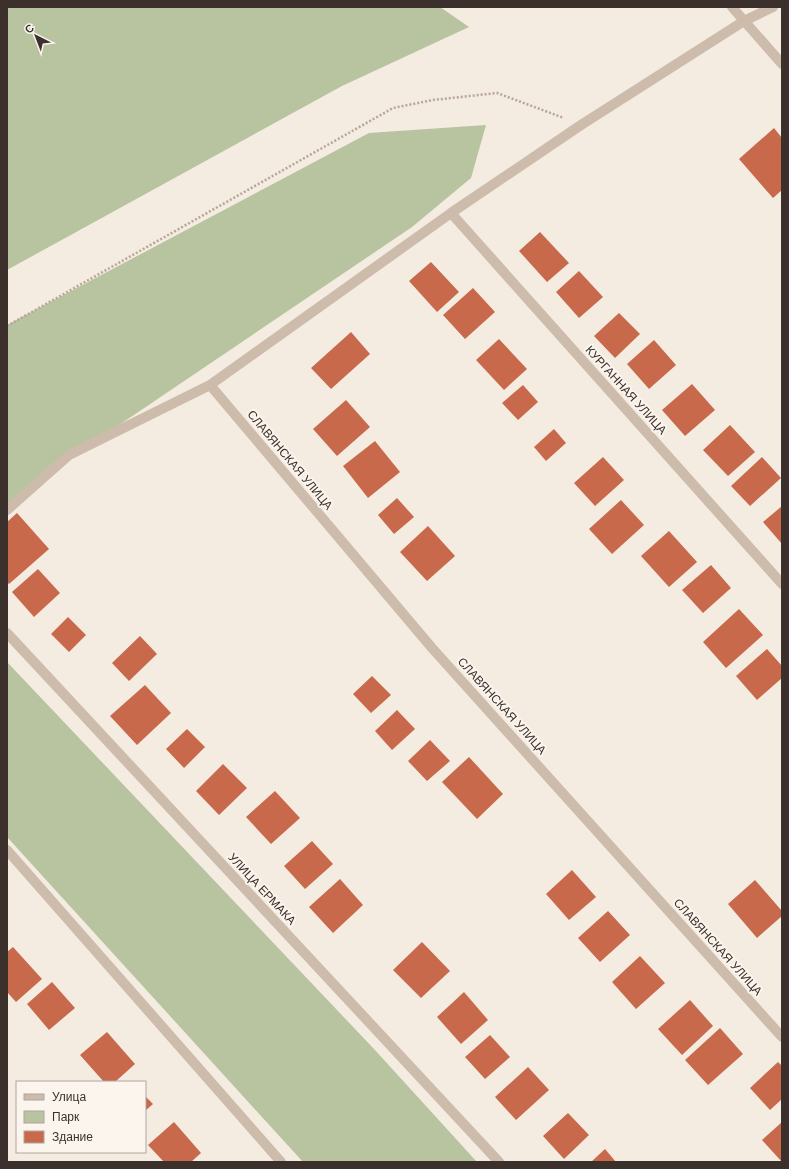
<svg xmlns="http://www.w3.org/2000/svg" width="789" height="1169" viewBox="0 0 789 1169" font-family="Arial,sans-serif">
	<style>
		.green { fill: #b8c4a0 }
		.building { fill: #c8694b }
		.lines { fill: none; stroke-linecap: round; stroke-linejoin: round }
		.path { stroke: #b9a596; stroke-width: 2.5; stroke-dasharray: 2 2; stroke-linecap: butt }
		.minor { stroke: #cdbbac; stroke-width: 10 }
		.labels { text-anchor: middle; dominant-baseline: central; stroke-width: 4; stroke-linejoin: round; paint-order: stroke }
		.street-label { font-size: 12px; fill: #3b302b; stroke: #fbf5ee }
	</style>
	<rect width="100%" height="100%" fill="#f4ebe1"/>
	<!-- green -->
	<path class="green" d="M7 7H440L469 27 342 86 7 270Z
		M486 125 471 178 412 227 51 471 7 508V325L369 133Z
		M7 662 374 1049 477 1162H303L7 837Z"/>
	<!-- building -->
	<path class="building" d="M774 128 782 138V190L773 198 739 159Z
		M540 232 569 263 547 282 519 251Z
		M431 262 459 292 437 312 409 281Z
		M579 271 603 297 579 318 556 292Z
		M473 288 495 312 465 339 443 315Z
		M619 313 640 334 615 358 594 336Z
		M351 332 370 354 331 389 311 368Z
		M499 339 527 369 504 390 476 360Z
		M654 340 676 365 649 389 627 364Z
		M692 384 715 410 685 436 662 410Z
		M523 385 538 402 518 420 502 403Z
		M346 400 370 427 337 456 313 429Z
		M730 425 755 452 728 476 703 450Z
		M554 429 566 443 546 461 534 447Z
		M375 441 400 472 368 498 343 466Z
		M603 457 624 480 595 506 574 483Z
		M762 457 781 478 750 506 731 486Z
		M397 498 414 517 394 534 378 515Z
		M621 500 644 525 612 554 589 529Z
		M782 506V544L763 522Z
		M17 513 49 549 9 584 7 582V522Z
		M428 526 455 556 427 581 400 552Z
		M669 531 697 562 669 587 641 556Z
		M711 565 731 588 703 613 682 590Z
		M38 569 60 593 34 617 12 592Z
		M739 609 763 635 726 668 703 642Z
		M68 617 86 635 69 652 51 634Z
		M140 636 157 654 129 681 112 663Z
		M767 649 782 666V678L757 700 736 676Z
		M372 676 391 695 371 713 353 694Z
		M145 685 171 713 137 745 110 716Z
		M397 710 415 729 392 750 375 731Z
		M187 729 205 747 184 768 166 749Z
		M430 740 450 761 427 781 408 761Z
		M469 757 503 794 477 819 442 782Z
		M223 764 247 788 219 815 196 791Z
		M275 791 300 818 271 844 246 817Z
		M312 841 333 864 305 889 284 866Z
		M572 870 596 897 569 920 546 894Z
		M340 879 363 905 333 933 309 907Z
		M755 880 782 911V916L757 938 728 904Z
		M608 911 630 935 600 962 578 938Z
		M422 942 450 971 421 998 393 970Z
		M13 947 42 979 16 1002 7 992V952Z
		M640 956 665 983 636 1009 612 982Z
		M52 982 75 1008 49 1030 27 1004Z
		M464 992 488 1020 461 1044 437 1017Z
		M690 1000 713 1026 682 1055 658 1029Z
		M720 1028 743 1054 708 1085 685 1060Z
		M107 1032 135 1064 115 1082H104L80 1055Z
		M490 1035 510 1057 485 1079 465 1057Z
		M778 1062 782 1066V1099L770 1110 750 1088Z
		M528 1067 549 1090 516 1120 495 1097Z
		M145 1096 153 1104 145 1111Z
		M568 1113 589 1135 564 1159 543 1136Z
		M174 1122 201 1153 191 1162H164L148 1145Z
		M782 1122V1162L762 1140Z
		M605 1149 616 1162H591Z"/>
	<g class="lines">
		<!-- path -->
		<path class="path" d="M7 326 393 108 433 100 497 93 564 118"/>
		<!-- minor -->
		<path class="minor" d="M732 7 782 64
			M451 213 782 584
			M210 385 432 648 782 1037
			M7 510 69 455 210 385 451 213 581 125 744 21 773 7
			M7 633 499 1162
			M7 850 281 1162"/>
	</g>
	<g class="labels">
		<!-- street labels -->
		<g class="street-label">
			<text transform="translate(626 390) rotate(48)">КУРГАННАЯ УЛИЦА</text>
			<text transform="translate(290 460) rotate(50)">СЛАВЯНСКАЯ УЛИЦА</text>
			<text transform="translate(502 706) rotate(48)">СЛАВЯНСКАЯ УЛИЦА</text>
			<text transform="translate(262 889) rotate(47)">УЛИЦА ЕРМАКА</text>
			<text transform="translate(718 947) rotate(48)">СЛАВЯНСКАЯ УЛИЦА</text>
		</g>
	</g>
	<!-- border -->
	<rect width="789" height="1169" fill="none" stroke="#3b302b" stroke-width="16"/>
	<!-- legend -->
	<rect x="16" y="1081" width="130" height="72" fill="#fbf5ee" stroke="#aea6a0"/>
	<rect x="24" y="1094" width="20" height="6" fill="#cdbbac" stroke="#aea6a0"/>
	<text x="52" y="1101" font-size="12" fill="#3b302b">Улица</text>
	<rect x="24" y="1111" width="20" height="12" fill="#b8c4a0" stroke="#aea6a0"/>
	<text x="52" y="1121" font-size="12" fill="#3b302b">Парк</text>
	<rect x="24" y="1131" width="20" height="12" fill="#c8694b" stroke="#aea6a0"/>
	<text x="52" y="1141" font-size="12" fill="#3b302b">Здание</text>
	<!-- north arrow -->
	<g transform="translate(36 36) rotate(318)" stroke="#fbf5ee" stroke-width="3" paint-order="stroke">
	<path d="M0-3L7 15L0 10L-7 15Z" fill="#3b302b"/>
	<text y="-6" font-size="11" font-weight="bold" text-anchor="middle" fill="#3b302b">С</text>
	</g>
</svg>
